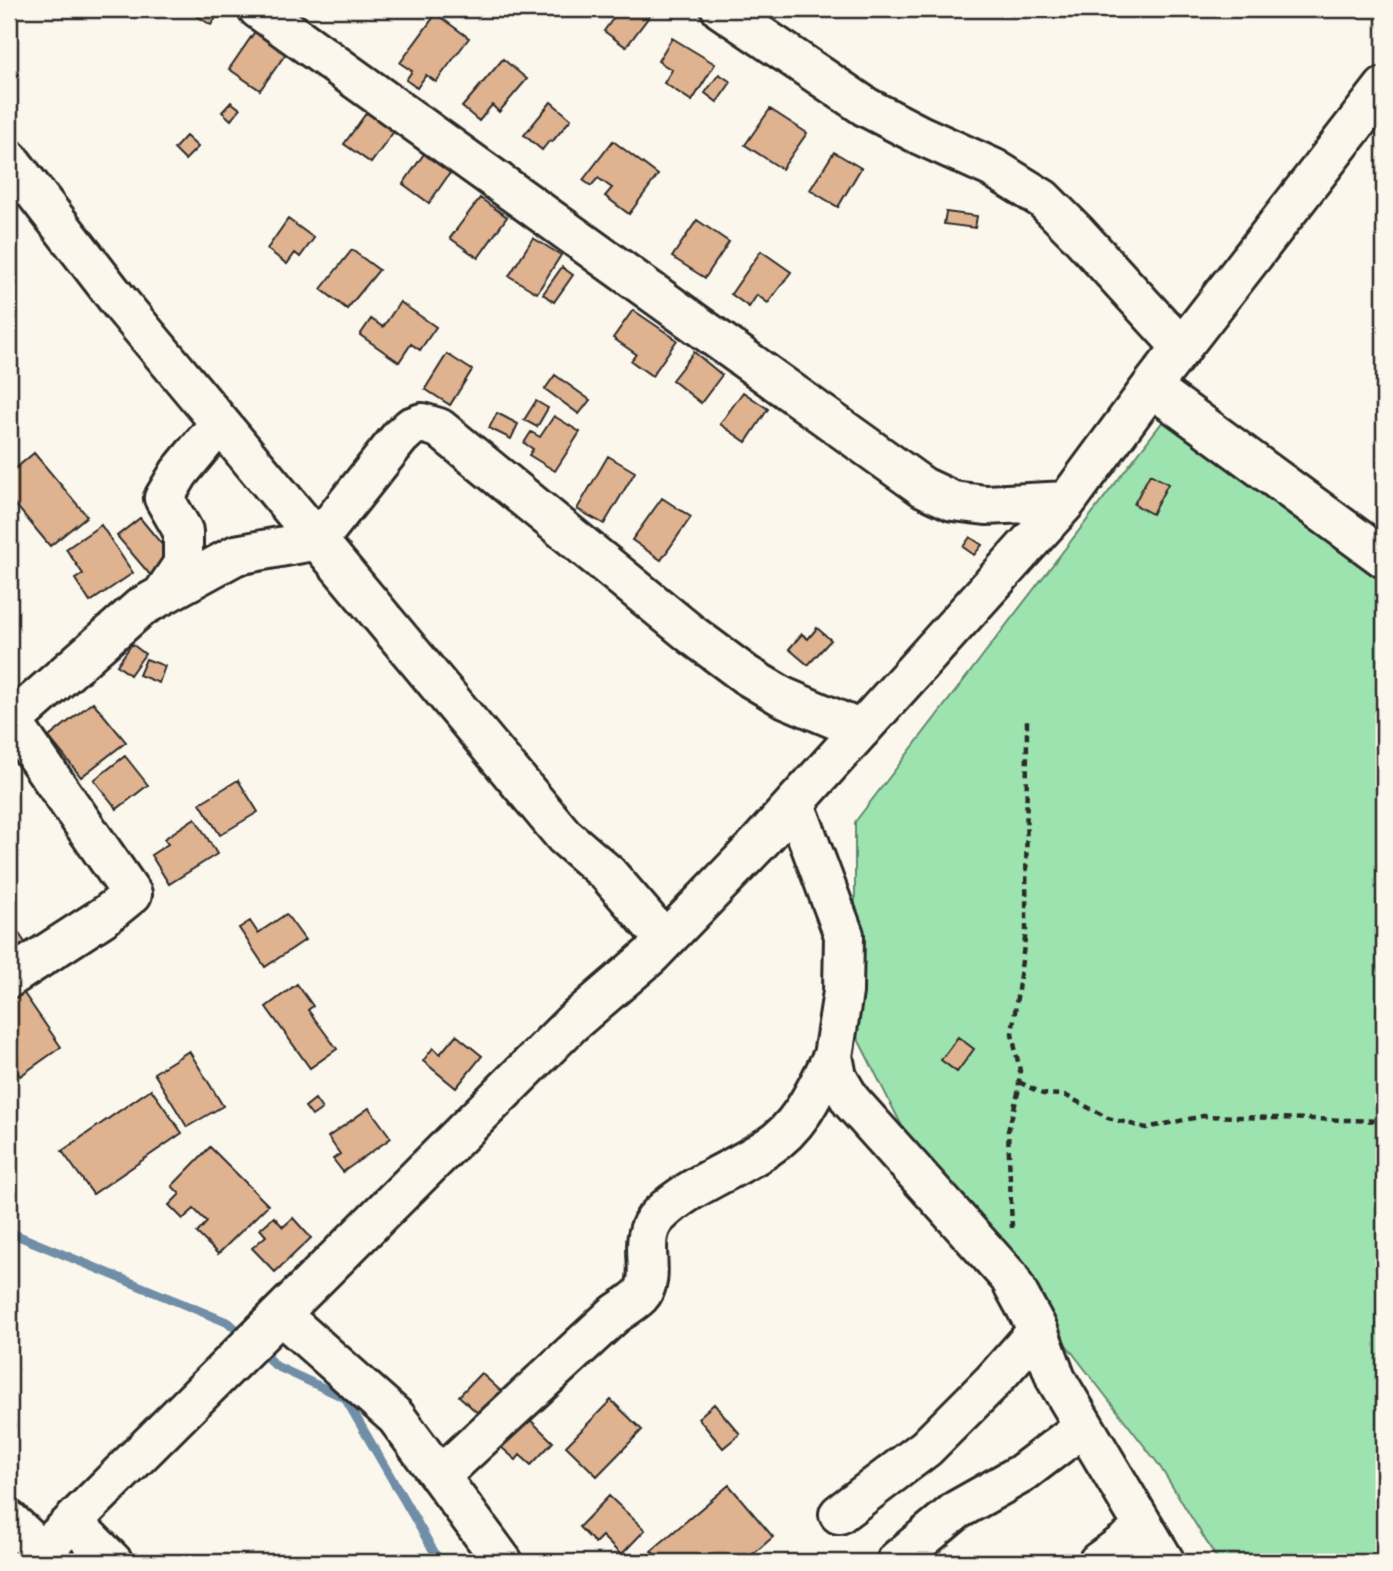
<svg xmlns="http://www.w3.org/2000/svg" width="1393" height="1571" viewBox="0 0 1393 1571" font-family="Mali,sans-serif">
	<style>
		.green { fill: #9de3b0; stroke: #64876e; stroke-width: 2 }
		.lines { fill: none; stroke-linecap: round; stroke-linejoin: round }
		.stream { stroke: #6f8ea7; stroke-width: 9 }
		.building { fill: #dfb290; stroke: #2b2b2b; stroke-width: 2 }
		.minor-casing { stroke: #2b2b2b; stroke-width: 44 }
		.path { stroke: #2b2b2b; stroke-width: 4.5; stroke-dasharray: 7 5; stroke-linecap: butt }
		.minor { stroke: #fbf7ec; stroke-width: 38 }
	</style>
	<rect width="100%" height="100%" fill="#fbf7ec"/>
	<filter id="ink" filterUnits="userSpaceOnUse"><feTurbulence type="fractalNoise" baseFrequency=".0143" numOctaves="2"/><feDisplacementMap in="SourceGraphic" scale="14" xChannelSelector="R" yChannelSelector="G"/><feConvolveMatrix kernelMatrix="1 2 1 2 8 2 1 2 1" color-interpolation-filters="sRGB"/></filter>
	<g filter="url(#ink)">
		<!-- green -->
		<path class="green" d="M1167 416 1384 576V1562H1219L1159 1465 911 1144 855 1033V822Z"/>
		<g class="lines">
			<!-- stream -->
			<path class="stream" d="M9 1232 229 1323 244 1336
				M259 1350 276 1366 345 1398 440 1562"/>
		</g>
		<!-- building -->
		<path class="building" d="M186 9H222L211 25Z
			M620 9H643L651 14 626 47 604 31Z
			M436 14 469 38 436 82 426 75 417 88 406 80 412 71 400 63Z
			M256 30 287 52 260 90 229 69Z
			M672 38 715 64 692 101 664 83 672 70 658 61Z
			M503 59 527 79 499 112 492 105 479 121 462 107Z
			M719 74 731 82 717 102 705 93Z
			M231 102 240 109 231 120 222 112Z
			M551 102 571 119 552 142 550 140 542 150 524 135Z
			M370 108 397 127 371 163 344 144Z
			M770 109 807 133 782 169 745 145Z
			M186 136 198 147 185 160 174 149Z
			M613 141 658 175 629 214 605 196 612 188 598 178 591 186 583 180Z
			M426 151 452 170 429 203 403 184Z
			M834 152 861 168 838 207 810 190Z
			M480 198 507 217 478 258 450 238Z
			M946 212 977 216 975 228 944 224Z
			M288 219 314 238 300 257 295 253 287 264 267 249Z
			M697 220 729 242 705 278 672 257Z
			M533 238 561 255 537 293 509 276Z
			M352 250 379 270 347 309 321 289Z
			M761 251 791 272 768 303 757 295 749 307 731 294Z
			M562 267 573 275 554 302 543 294Z
			M400 302 436 327 420 350 411 344 399 362 360 335 371 319 383 327Z
			M633 310 677 340 652 376 631 361 636 354 613 338Z
			M694 352 722 375 701 403 672 380Z
			M447 354 472 370 450 405 425 389Z
			M555 375 590 400 579 414 545 389Z
			M743 392 768 409 746 442 720 424Z
			M536 401 548 408 537 427 524 420Z
			M497 413 518 424 511 439 489 428Z
			M554 416 580 432 555 471 529 455 533 449 524 443 531 432 540 437Z
			M34 453 87 516 50 546 9 497V474Z
			M608 456 635 472 604 524 577 509Z
			M1150 474 1168 484 1152 514 1134 504Z
			M662 498 691 517 661 560 632 540Z
			M140 518 174 559 152 577 117 536Z
			M101 525 133 573 90 602 75 579 83 574 66 549Z
			M970 537 982 545 974 555 963 547Z
			M817 628 831 640 808 665 789 649 802 634 808 639Z
			M132 644 145 654 130 675 117 665Z
			M146 659 165 666 159 683 139 675Z
			M93 702 126 742 81 777 49 737Z
			M125 756 148 785 117 809 94 780Z
			M238 780 258 812 220 835 200 803Z
			M195 818 217 854 169 884 151 855 168 844 164 839Z
			M286 914 305 940 265 967 239 928 250 921 258 933Z
			M18 932 26 944 9 957V938Z
			M16 982 61 1047 20 1076 9 1060V987Z
			M297 984 313 1006 308 1010 337 1049 310 1068 266 1007Z
			M456 1035 482 1056 456 1088 423 1061 433 1048 440 1054Z
			M958 1037 974 1049 957 1072 941 1060Z
			M189 1051 223 1106 187 1127 154 1073Z
			M151 1089 182 1133 93 1194 62 1151Z
			M315 1099 322 1109 312 1116 305 1107Z
			M369 1108 391 1138 343 1172 333 1159 340 1154 328 1137Z
			M210 1147 268 1205 218 1254 197 1233 207 1222 194 1209 183 1219 169 1205 180 1194 172 1186Z
			M274 1217 283 1227 293 1218 311 1238 275 1272 252 1248 266 1236 260 1229Z
			M481 1373 503 1393 481 1416 459 1396Z
			M611 1400 642 1430 597 1476 566 1446Z
			M714 1404 740 1434 723 1448 698 1418Z
			M520 1410 553 1442 531 1465 520 1455 516 1460 501 1447 506 1442 498 1433Z
			M729 1485 773 1537 744 1562H661L651 1551Z
			M609 1496 645 1530 621 1555 602 1536 595 1543 579 1527Z"/>
		<g class="lines">
			<defs>
				<path id="minor" d="M258 9 923 487 953 501 986 505 1067 501
					M721 9 866 107 920 135 993 168 1043 199 1077 233 1182 348
					M9 159 121 304 564 836 608 874 665 940
					M1151 387 1384 558
					M162 595 183 564V531L164 498 179 473 220 423
					M9 717 132 894 106 915 9 978
					M12 721 141 607 236 555 318 540 400 437 411 427 422 423 439 428 691 634 746 675 783 697 861 730
					M795 804 844 935 843 992 833 1056 837 1077 851 1101 1009 1277 1038 1330 1056 1379 1165 1562
					M281 1315 396 1417 503 1562
					M440 1476 614 1315C622 1309 633 1303 640 1296 659 1275 634 1239 659 1215 689 1185 733 1171 768 1147 801 1126 816 1089 833 1056
					M839 1514 926 1448 992 1382 1038 1330
					M9 1520 43 1552
					M73 1522 113 1562
					M897 1560 957 1510 1021 1474 1084 1426
					M32 1562 572 1023 651 955 758 844 1067 501 1151 387 1384 87
					M1098 1562 1145 1528"/>
			</defs>
			<!-- minor casing -->
			<use href="#minor" class="minor-casing"/>
			<!-- path -->
			<path class="path" d="M1019 1082 1043 1094 1065 1095 1108 1118 1146 1128 1203 1116 1384 1121
				M1012 1228 1008 1131 1018 1093 1020 1071 1012 1034 1026 931 1027 719"/>
			<!-- minor -->
			<use href="#minor" class="minor"/>
		</g>
	</g>
	<!-- margin -->
	<rect width="1393" height="1571" fill="none" stroke="#fbf7ec" stroke-width="35"/>
	<rect x="18" y="18" width="1358" height="1536" fill="none" stroke="#2b2b2b" stroke-width="2.5" filter="url(#ink)"/>
</svg>
